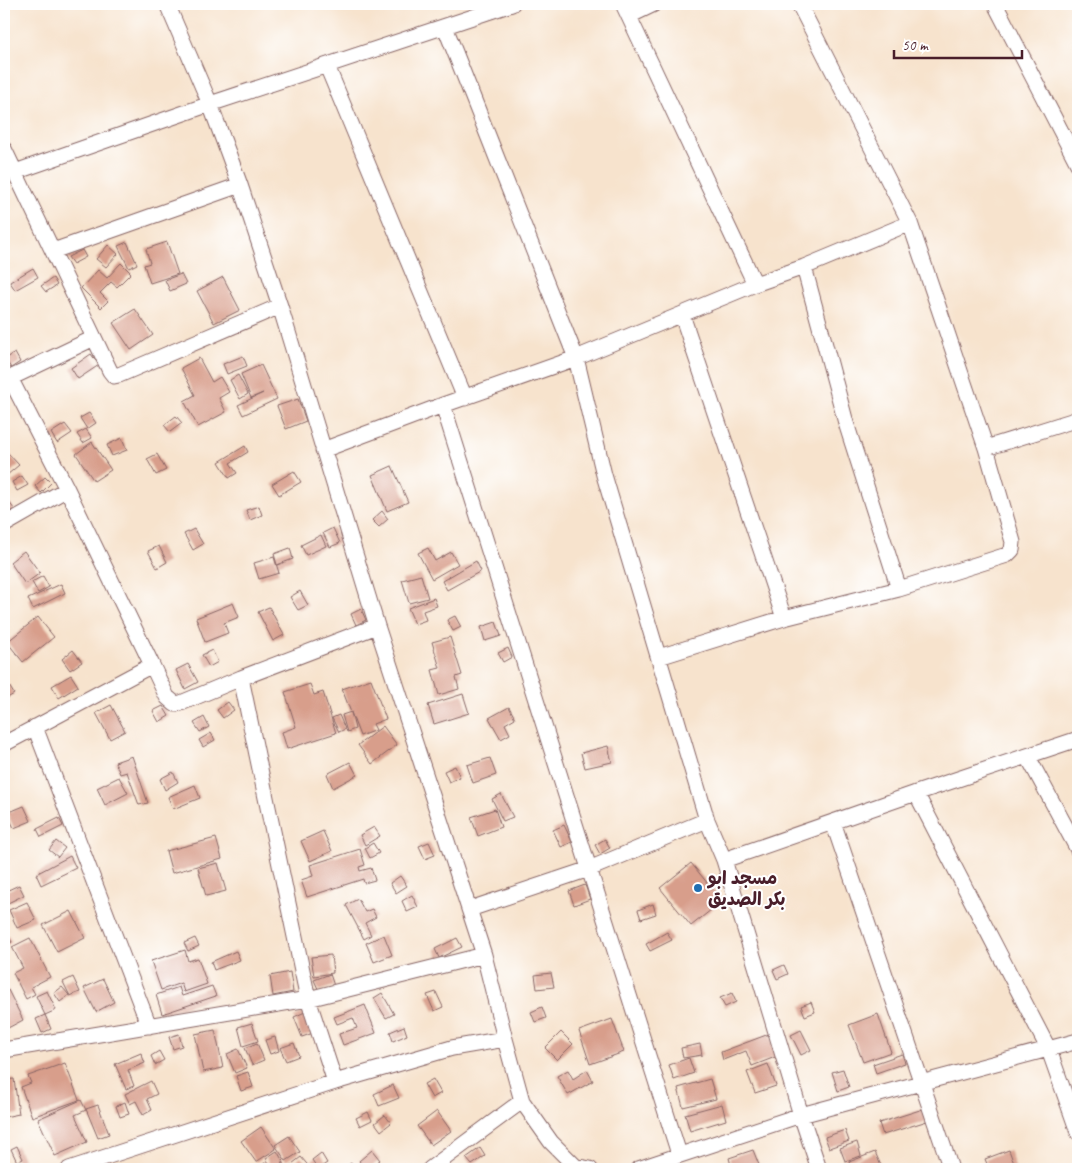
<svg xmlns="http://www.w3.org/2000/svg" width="1082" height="1173" viewBox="0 0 1082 1173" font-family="Caveat,'Playpen Sans Arabic',sans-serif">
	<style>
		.building { fill: #d89e8b }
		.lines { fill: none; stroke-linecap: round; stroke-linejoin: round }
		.street-casing { stroke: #876464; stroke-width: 17 }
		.street { stroke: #fff; stroke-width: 15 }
		.poi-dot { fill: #1f6fb2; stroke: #fff; stroke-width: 2 }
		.labels { text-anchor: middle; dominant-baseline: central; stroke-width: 4; stroke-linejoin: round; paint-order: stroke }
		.poi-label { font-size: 18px; font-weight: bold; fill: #4a1f2b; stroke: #fff; text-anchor: start }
	</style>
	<rect width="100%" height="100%" fill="#fff"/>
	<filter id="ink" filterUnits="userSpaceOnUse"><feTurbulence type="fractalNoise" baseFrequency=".02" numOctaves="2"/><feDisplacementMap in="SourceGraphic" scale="10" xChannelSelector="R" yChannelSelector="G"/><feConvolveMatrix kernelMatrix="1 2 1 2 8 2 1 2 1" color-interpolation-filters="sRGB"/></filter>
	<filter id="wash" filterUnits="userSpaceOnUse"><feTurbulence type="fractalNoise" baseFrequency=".0096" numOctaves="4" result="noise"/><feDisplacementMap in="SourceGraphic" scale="20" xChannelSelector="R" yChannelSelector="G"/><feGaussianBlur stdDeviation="1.12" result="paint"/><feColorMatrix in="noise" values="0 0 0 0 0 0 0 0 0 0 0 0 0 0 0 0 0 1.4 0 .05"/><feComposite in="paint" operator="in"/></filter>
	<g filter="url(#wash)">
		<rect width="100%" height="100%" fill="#f7e3cd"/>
		<g id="blocks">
			<!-- building -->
			<path class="building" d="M127 242 137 264 129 268 118 246Z
				M167 242 178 274 150 283 144 265 150 263 146 249Z
				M108 245 118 254 106 267 96 259Z
				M82 250 86 257 73 264 68 257Z
				M121 263 131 273 117 287 111 282 100 293 108 301 101 308 81 288 98 270 107 278Z
				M33 268 38 277 15 290 10 282Z
				M181 274 186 284 170 291 165 280Z
				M223 277 240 310 214 323 197 291Z
				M53 278 57 285 46 292 41 286Z
				M135 309 153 335 131 350 113 323Z
				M15 353 20 362 11 368 5 359Z
				M91 354 99 365 78 379 71 368Z
				M243 356 247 366 227 374 223 364Z
				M199 358 212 382 220 377 229 392 219 398 226 412 198 427 184 401 195 395 181 368Z
				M261 365 277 399 243 415 238 405 263 393 251 398 241 374Z
				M238 375 248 394 240 399 230 380Z
				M298 399 306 421 286 429 277 406Z
				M89 413 96 423 87 429 80 418Z
				M176 416 182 423 170 432 164 425Z
				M65 424 72 433 57 443 51 433Z
				M86 429 92 438 83 443 77 434Z
				M122 438 127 450 112 456 107 445Z
				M92 442 111 470 94 481 76 454Z
				M245 446 248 452 230 463 237 473 229 478 219 462Z
				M6 451 19 465 7 475 4 471V452Z
				M157 454 166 470 156 475 147 459Z
				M392 466 408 502 387 511 372 475Z
				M294 471 301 482 279 495 272 484Z
				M22 476 28 485 17 491 12 482Z
				M45 477 51 483 41 493 35 486Z
				M7 499 14 509 5 515 4 501Z
				M259 506 262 515 250 520 246 510Z
				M382 511 388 519 379 527 372 520Z
				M333 528 340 543 330 547 323 533Z
				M194 529 203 544 193 550 184 534Z
				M321 535 326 546 306 555 301 545Z
				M159 546 167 562 157 568 148 551Z
				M290 548 293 559 277 565 274 554Z
				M428 548 435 561 451 552 458 564 432 579 418 553Z
				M24 551 40 573 25 584 10 562Z
				M274 557 279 573 259 579 254 563Z
				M476 561 481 571 447 590 442 581Z
				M421 575 428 598 409 603 402 580Z
				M43 576 49 587 38 593 32 582Z
				M61 584 65 593 33 609 28 599Z
				M300 591 308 605 298 610 290 597Z
				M434 598 437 606 423 611 426 620 415 624 408 608Z
				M233 603 239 617 224 623 228 633 205 642 196 618Z
				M269 607 284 635 273 641 258 612Z
				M361 609 366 620 356 625 351 614Z
				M455 616 461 627 453 631 447 620Z
				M38 617 54 637 23 662 7 642Z
				M496 622 501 636 485 641 481 627Z
				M450 637 462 675 456 677 459 689 439 695 432 670 440 668 432 642Z
				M508 648 512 657 503 662 498 653Z
				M73 650 82 662 70 670 62 659Z
				M212 650 218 662 209 667 202 655Z
				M188 664 198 682 185 689 176 670Z
				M71 675 78 686 59 698 52 686Z
				M371 679 386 719 373 724 376 730 360 736 342 689Z
				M8 684 14 694 4 700V687Z
				M310 684 314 695 323 692 336 733 287 749 282 732 296 727 285 692Z
				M463 694 469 713 434 724 428 705Z
				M228 702 234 710 223 718 217 710Z
				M111 705 125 731 110 739 96 713Z
				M163 706 169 716 159 722 153 711Z
				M509 707 515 718 505 724 510 734 501 739 489 718Z
				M351 712 355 729 347 732 342 715Z
				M339 715 345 729 339 732 332 718Z
				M204 717 209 727 200 732 194 723Z
				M383 726 397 745 372 764 358 745Z
				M211 733 215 740 203 747 199 740Z
				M608 746 612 762 585 768 581 753Z
				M132 756 148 803 139 805 127 772 120 774 115 762Z
				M490 758 496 775 473 783 467 765Z
				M350 762 357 775 333 788 327 774Z
				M455 766 460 777 449 782 444 771Z
				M173 772 178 782 165 790 160 779Z
				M119 777 128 793 105 805 97 788Z
				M195 785 200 798 173 809 168 797Z
				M501 794 513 817 503 821 492 799Z
				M24 806 31 821 14 828 7 813Z
				M495 809 501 827 478 836 471 817Z
				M59 818 63 826 41 837 37 829Z
				M564 825 572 842 561 847 553 830Z
				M374 827 380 836 365 845 360 835Z
				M323 831 332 851 310 861 301 841Z
				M216 838 222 859 172 873 166 851Z
				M605 839 610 848 600 854 595 845Z
				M56 841 65 848 58 857 49 850Z
				M429 842 435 855 425 859 419 846Z
				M373 843 379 853 370 858 365 848Z
				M360 849 365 865 359 867 360 871 371 868 375 880 364 883 363 879 307 897 301 880 313 876 310 865Z
				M70 856 76 868 41 885 36 874Z
				M218 863 226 891 206 896 198 868Z
				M691 863 722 901 691 926 660 888Z
				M400 876 407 886 396 893 390 883Z
				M19 885 24 895 4 905V892Z
				M585 885 590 899 574 905 569 891Z
				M412 895 418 907 407 912 402 901Z
				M358 899 365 912 372 909 376 917 365 923 371 935 364 939 346 905Z
				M27 902 36 920 17 928 9 910Z
				M653 904 656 914 641 919 638 910Z
				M71 911 85 938 57 952 43 925Z
				M667 932 672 940 650 951 646 944Z
				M6 933 12 942 4 947V934Z
				M384 935 392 955 374 962 366 943Z
				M30 938 50 977 31 987 35 994 26 999 13 973 23 968 12 947Z
				M195 938 199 946 188 951 184 943Z
				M457 938 462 947 439 958 435 949Z
				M185 950 188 961 198 958 207 984 184 992 181 983 161 990 151 961Z
				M236 951 240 960 214 970 211 962Z
				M331 955 333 973 314 976 311 957Z
				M784 965 788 974 777 979 773 970Z
				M290 972 293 992 273 996 270 976Z
				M551 973 554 987 537 989 535 975Z
				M330 974 334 986 319 991 314 980Z
				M73 977 80 992 70 996 63 982Z
				M103 979 114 1002 96 1012 84 988Z
				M212 986 216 996 162 1014 156 995 179 987 182 996Z
				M62 987 69 995 60 1002 54 993Z
				M8 990 23 1020 6 1029 4 1025V992Z
				M47 991 56 1010 45 1015 36 996Z
				M436 992 443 1007 434 1011 427 995Z
				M382 993 394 1014 386 1018 374 998Z
				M732 993 736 1002 725 1007 720 998Z
				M811 1002 815 1012 805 1016 801 1006Z
				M365 1005 376 1033 343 1045 339 1034 357 1028 353 1018 337 1024 334 1017Z
				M542 1007 546 1018 535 1022 531 1012Z
				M305 1012 313 1033 302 1037 294 1017Z
				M878 1014 891 1052 863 1062 849 1025Z
				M45 1015 51 1029 42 1033 36 1019Z
				M612 1019 624 1052 590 1064 579 1031Z
				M252 1023 258 1041 243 1046 238 1027Z
				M404 1026 407 1035 393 1041 390 1032Z
				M215 1030 223 1068 203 1072 195 1034Z
				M801 1030 811 1050 801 1055 791 1035Z
				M561 1032 573 1044 557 1060 545 1048Z
				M179 1034 182 1046 173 1049 169 1037Z
				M769 1034 778 1056 752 1066 746 1051 723 1060 721 1052Z
				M275 1037 279 1051 270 1054 265 1040Z
				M257 1043 264 1060 252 1065 245 1048Z
				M294 1043 299 1056 286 1061 280 1048Z
				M700 1044 702 1055 683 1058 681 1048Z
				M238 1049 247 1068 235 1073 227 1054Z
				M159 1051 164 1060 155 1065 151 1056Z
				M141 1053 145 1063 128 1070 134 1086 126 1089 115 1064Z
				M902 1054 905 1063 876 1073 873 1064Z
				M689 1058 694 1073 674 1080 669 1065Z
				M65 1063 79 1100 32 1117 21 1087 31 1083 28 1076Z
				M768 1064 776 1086 755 1093 747 1072Z
				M843 1069 849 1087 838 1091 832 1072Z
				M568 1070 573 1079 587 1070 593 1081 568 1095 557 1076Z
				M248 1072 253 1087 241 1091 236 1076Z
				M14 1079 19 1114 4 1117V1080Z
				M433 1079 441 1093 432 1098 424 1084Z
				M710 1079 716 1099 683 1107 678 1088Z
				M151 1081 157 1094 147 1099 152 1110 143 1115 136 1101 130 1104 125 1094Z
				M393 1085 399 1098 379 1106 374 1094Z
				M81 1100 86 1110 75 1115 87 1142 55 1156 38 1119Z
				M125 1102 129 1114 120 1117 116 1106Z
				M722 1104 726 1120 690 1131 685 1114Z
				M98 1105 109 1134 98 1138 86 1109Z
				M923 1109 927 1121 883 1135 879 1123Z
				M437 1111 451 1131 431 1145 417 1126Z
				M368 1112 372 1120 360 1126 356 1118Z
				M385 1115 391 1123 381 1131 375 1123Z
				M261 1127 276 1149 256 1162 241 1141Z
				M845 1130 849 1141 829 1148 825 1137Z
				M289 1136 300 1152 286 1161 275 1145Z
				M857 1142 861 1156 845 1161 840 1148Z
				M17 1146 23 1159 17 1162 11 1149Z
				M480 1148 485 1156 472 1165 466 1158Z
				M372 1150 380 1160 368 1169H366L359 1161Z
				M753 1150 759 1165 748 1169H732L729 1158Z
				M1009 1150 1016 1169H989L985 1159Z
				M277 1151 284 1163 272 1169 266 1158Z
				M875 1152 882 1168 852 1169 849 1162Z
				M321 1153 327 1163 318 1169 312 1160Z
				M301 1157 311 1169H291L288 1167Z
				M266 1162 271 1169H256Z
				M351 1163 355 1169H342Z"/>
		</g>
	</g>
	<g filter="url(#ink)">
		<use href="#blocks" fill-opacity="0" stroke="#876464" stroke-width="1"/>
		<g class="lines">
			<defs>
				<path id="street" d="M167 4 210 104 240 185 280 306 377 626 484 955 505 1039 522 1101 430 1169
					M623 4 755 284
					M995 4 1078 164
					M629 16 654 4
					M445 27 576 358 604 475 707 820 724 860 801 1115 819 1169
					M327 66 465 398
					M4 149 110 371 114 376 119 375 280 306
					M15 172 210 104 512 4
					M53 251 240 185
					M804 267 846 423 899 589
					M682 315 784 618
					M4 381 94 338
					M443 405 679 1154
					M986 448 1078 419
					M323 450 443 405 576 358 755 284 804 267 910 223
					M4 525 67 489
					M659 657 784 618 899 589 1007 555 1012 550 1013 542 986 448 910 223 799 4
					M152 665 167 697 175 704 181 703 241 678 377 626
					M241 678 308 999 335 1082
					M35 727 149 1026
					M4 744 152 665 67 489 10 378
					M1028 757 1078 850
					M916 793 1049 1050 1078 1132
					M833 822 951 1169
					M724 860 916 793 1078 739
					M470 909 589 869 707 820
					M4 1050 308 999 484 955
					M522 1101 551 1142 575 1166 590 1169
					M69 1169 335 1082 452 1048 505 1039
					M638 1169 801 1115 1078 1041"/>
			</defs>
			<!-- street casing -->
			<use href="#street" class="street-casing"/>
			<!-- street -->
			<use href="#street" class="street"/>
		</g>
	</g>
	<!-- markers -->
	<circle class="poi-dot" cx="698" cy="888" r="5"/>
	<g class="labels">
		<!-- poi labels -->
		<g class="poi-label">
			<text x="708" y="878">مسجد ابو<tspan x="708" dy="21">بكر الصديق</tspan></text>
		</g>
	</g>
	<!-- margin -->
	<rect width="1082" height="1173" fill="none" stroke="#fff" stroke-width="20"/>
	<!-- scale -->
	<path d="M894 50v8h128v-8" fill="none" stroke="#4a1f2b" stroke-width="2.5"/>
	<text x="902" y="50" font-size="15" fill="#4a1f2b" stroke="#ffffff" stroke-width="4" paint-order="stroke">50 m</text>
</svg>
